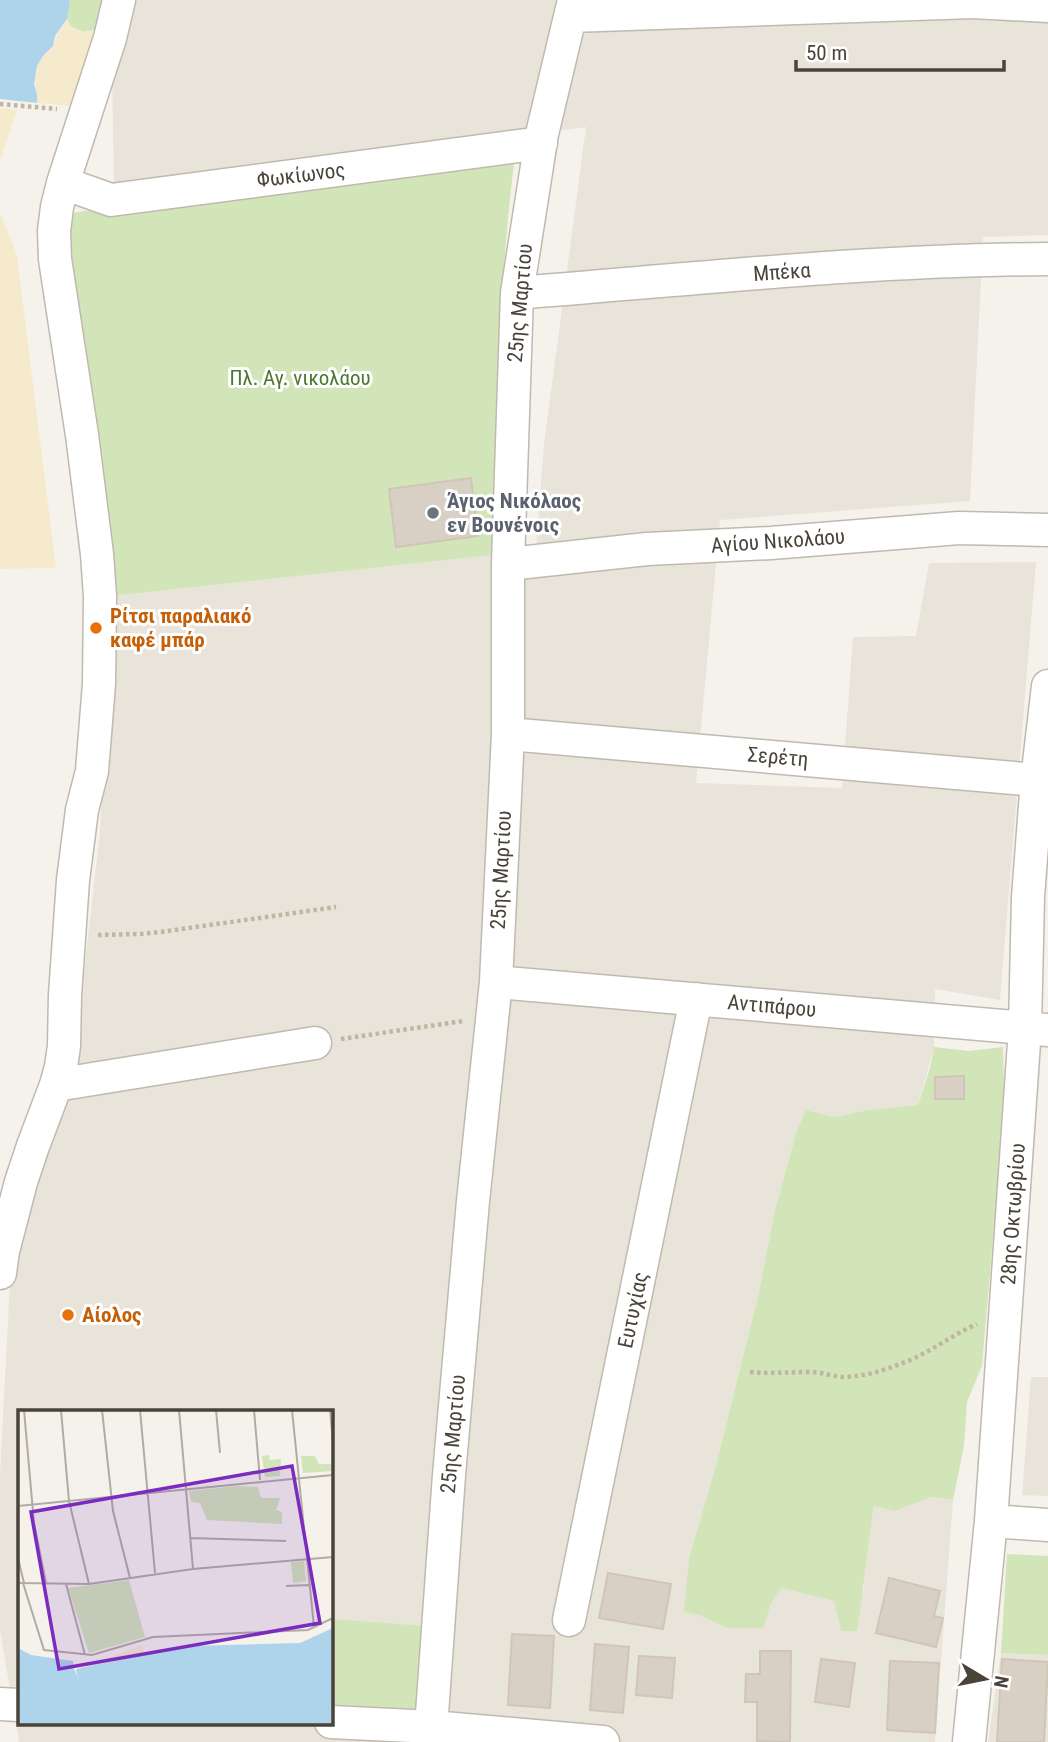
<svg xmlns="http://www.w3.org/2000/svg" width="1048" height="1742" viewBox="0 0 1048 1742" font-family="'Roboto Condensed',sans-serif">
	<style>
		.residential { fill: #e8e4da; fill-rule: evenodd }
		.green { fill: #d2e5b8 }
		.sand { fill: #f5ebcc }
		.water { fill: #aed4ec }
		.building { fill: #d9d0c5; stroke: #d0c5b6; stroke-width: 2 }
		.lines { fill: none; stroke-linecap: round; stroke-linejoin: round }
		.minor-casing { stroke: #c0b9af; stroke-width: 35 }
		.path { stroke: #c0b5a1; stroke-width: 4.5; stroke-dasharray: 3.5 3.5; stroke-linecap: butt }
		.minor { stroke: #fff; stroke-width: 32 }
		.worship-dot { fill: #6b7280; stroke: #fff; stroke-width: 2.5 }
		.food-dot { fill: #e8710a; stroke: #fff; stroke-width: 2.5 }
		.labels { text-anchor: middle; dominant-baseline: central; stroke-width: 6; stroke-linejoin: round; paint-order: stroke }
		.street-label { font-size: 21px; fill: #49433a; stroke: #fff }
		.park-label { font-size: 21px; fill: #4d7730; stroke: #fff }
		.worship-label { font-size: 21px; font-weight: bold; fill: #5b616d; stroke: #fff; text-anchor: start }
		.food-label { font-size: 21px; font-weight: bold; fill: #c56008; stroke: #fff; text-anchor: start }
		.inset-river { fill: none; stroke: #aed4ec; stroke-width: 3.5 }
		.inset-road { fill: none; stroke: #b0aca5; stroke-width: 2 }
		.view { fill: #7b2cbf; fill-opacity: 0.15; stroke: #7b2cbf; stroke-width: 3.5 }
		.inset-edge { fill: none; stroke: #49433a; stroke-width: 3.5 }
	</style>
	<rect width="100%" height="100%" fill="#f5f2ec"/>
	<!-- residential -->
	<path class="residential" d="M128 0H1048V235L983 237 970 501 720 520 696 783 842 788 853 637 916 636 929 563 1036 562 1000 1000 935 989 934 1047 918 1105 868 1110 834 1117 806 1110 797 1130 775 1210 758 1296 716 1465 689 1558 685 1612 701 1616 727 1628H762L771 1603 781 1588 834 1601 841 1631 863 1594 867 1549 874 1505 895 1511 932 1497 953 1500 935 1742H19L0 1630V1474L10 1282 76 1043 100 831 111 596 493 555 534 575 544 444 586 127 114 191 112 76ZM19 1411H331V1723H19Z
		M1031 1377H1048V1496L1022 1495Z
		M1001 1653 1048 1655V1742H988Z"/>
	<!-- green -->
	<path class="green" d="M70 0H108L99 29 84 32 71 27 67 19Z
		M516 148C498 283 497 419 493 555L111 596 65 214Z
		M934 1047 969 1051 1003 1047 1005 1136 996 1202 982 1366 967 1402 964 1446 953 1500 932 1497 895 1511 874 1506C867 1547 864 1589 857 1631H841L834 1601 781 1588 771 1603 763 1628H727L701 1616 684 1612 689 1558 716 1465 758 1296 775 1210 797 1130 806 1110 834 1117 868 1110 918 1105 930 1068Z
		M1007 1554 1048 1556V1655L1001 1653Z
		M331 1619 425 1626 420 1711 331 1704Z"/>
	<!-- sand -->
	<path class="sand" d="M67 19C71 33 87 34 99 29L73 106 37 103C37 91 33 80 37 68 39 58 49 53 53 45 58 34 60 29 67 19Z
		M0 108 17 110 0 160Z
		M0 213 17 255 56 568 0 569Z"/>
	<!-- water -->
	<path class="water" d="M0 0H70L67 19 55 36 53 46 43 56 37 66 34 84 37 94V103L0 99Z"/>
	<!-- building -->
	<path class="building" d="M471 478 478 536 396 547 389 489Z
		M964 1076V1099H935V1077Z
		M608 1573 671 1584 663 1629 599 1618Z
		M889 1578 940 1591 934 1616 943 1618 936 1647 876 1633Z
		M512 1634 554 1636 550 1708 508 1705Z
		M595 1644 629 1647 623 1713 590 1710Z
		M760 1651H791L790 1742 757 1741V1702H745L746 1674H760Z
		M639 1656 675 1658 672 1698 636 1695Z
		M821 1659 855 1663 849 1707 815 1702Z
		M1002 1659 1048 1662 1044 1742H997Z
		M890 1661 939 1663 935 1733 887 1730Z"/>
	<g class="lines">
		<defs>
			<path id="minor" d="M571 16 973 2 1048 6
				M63 183 111 200 541 143
				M517 293C694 279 871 260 1048 259
				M508 564 647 549 771 543 959 528 1048 530
				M508 734 1048 781
				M496 982 1048 1030
				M56 1085 315 1043
				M0 1273 3 1251 21 1182 33 1146 56 1085 61 1067 64 1046 65 995 73 880 82 810 92 771 99 684 100 596 97 554 82 435 55 259 54 231 57 207 63 183 110 38 119 0
				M991 1521 1048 1525
				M569 1620 696 999
				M0 1704 19 1705
				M331 1722 432 1727 603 1742
				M430 1742 449 1475 473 1201 496 982 508 734V564L517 293 542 134 574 0
				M969 1742 991 1521 1025 1028 1028 897 1037 780 1048 686"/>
		</defs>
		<!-- minor casing -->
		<use href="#minor" class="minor-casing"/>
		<!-- path -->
		<path class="path" d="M0 104 57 109
			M98 935 140 934 161 932 336 907
			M341 1039 463 1021
			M750 1372C771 1374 789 1372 810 1372 821 1372 831 1376 842 1377 864 1377 885 1370 905 1362 931 1352 952 1335 977 1324"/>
		<!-- minor -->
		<use href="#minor" class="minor"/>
	</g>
	<!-- markers -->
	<circle class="worship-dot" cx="433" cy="513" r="7"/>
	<g class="food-dot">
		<circle cx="96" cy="628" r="7"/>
		<circle cx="68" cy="1315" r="7"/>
	</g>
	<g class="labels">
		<!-- street labels -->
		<g class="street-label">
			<text transform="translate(301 175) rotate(-7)">Φωκίωνος</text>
			<text transform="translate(782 272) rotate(-4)">Μπέκα</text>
			<text transform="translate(520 303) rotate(-85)">25ης Μαρτίου</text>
			<text transform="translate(778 541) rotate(-4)">Αγίου Νικολάου</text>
			<text transform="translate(778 757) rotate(5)">Σερέτη</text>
			<text transform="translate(501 870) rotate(-87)">25ης Μαρτίου</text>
			<text transform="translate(772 1006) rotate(5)">Αντιπάρου</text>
			<text transform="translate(1013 1214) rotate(-86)">28ης Οκτωβρίου</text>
			<text transform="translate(633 1310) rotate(-78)">Ευτυχίας</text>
			<text transform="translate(453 1434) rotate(-85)">25ης Μαρτίου</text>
		</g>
		<!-- park labels -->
		<g class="park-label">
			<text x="300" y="378">Πλ. Αγ. νικολάου</text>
		</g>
		<!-- worship labels -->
		<g class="worship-label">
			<text x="447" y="501">Άγιος Νικόλαος<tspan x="447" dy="24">εν Βουνένοις</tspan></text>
		</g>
		<!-- food labels -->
		<g class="food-label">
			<text x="110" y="616">Ρίτσι παραλιακό<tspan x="110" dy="24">καφέ μπάρ</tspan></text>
			<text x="82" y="1315">Αίολος</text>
		</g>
	</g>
	<!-- overview -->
	<g transform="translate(18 1410)">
		<rect width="315" height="315" fill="#f5f2ec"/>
		<path d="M251 45 252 50 263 49 262 66 247 67 244 46ZM283 46H297L301 54H315V61L285 63ZM219 76 240 77 243 88H262L258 100 264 102V114L189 110 182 93 173 92 171 81ZM286 151 288 171 275 173 273 152ZM111 170 127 227 71 243 50 178Z" fill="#d2e5b8"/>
		<path d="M125 235 126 245 58 260 57 253 70 255Z" fill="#f5ebcc"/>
		<path d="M315 218V315H0V238L13 245 55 251 56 259 60 268 58 260 62 258 170 236 282 233Z" fill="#aed4ec"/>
		<path class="inset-river" d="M61 267 83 315"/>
		<path class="inset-road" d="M6 0 16 113 28 173M43 0 51 91 71 174M84 0 95 101 112 168M122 0 137 163M161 0 175 159M198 0 202 43M236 0 242 70M274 0 296 217M312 0 315 32M0 96 315 65M172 128 268 131M0 148 6 173M0 173 71 174 175 159 315 147M5 173 26 240 74 245 135 227 290 220 315 208M48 174 67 245M268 176 291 175"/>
		<path class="view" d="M274 56 302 213 41 259 13 102Z"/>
		<rect width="315" height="315" class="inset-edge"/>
	</g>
	<!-- north arrow -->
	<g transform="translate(985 1679) rotate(100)" stroke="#ffffff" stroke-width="5" paint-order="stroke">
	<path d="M0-5L12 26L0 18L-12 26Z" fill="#49433a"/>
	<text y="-10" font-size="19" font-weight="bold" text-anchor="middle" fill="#49433a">N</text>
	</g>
	<!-- scale -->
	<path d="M796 60v10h208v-10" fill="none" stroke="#49433a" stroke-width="3.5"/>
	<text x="806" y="60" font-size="21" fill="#49433a" stroke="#ffffff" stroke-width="5" paint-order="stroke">50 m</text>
</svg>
